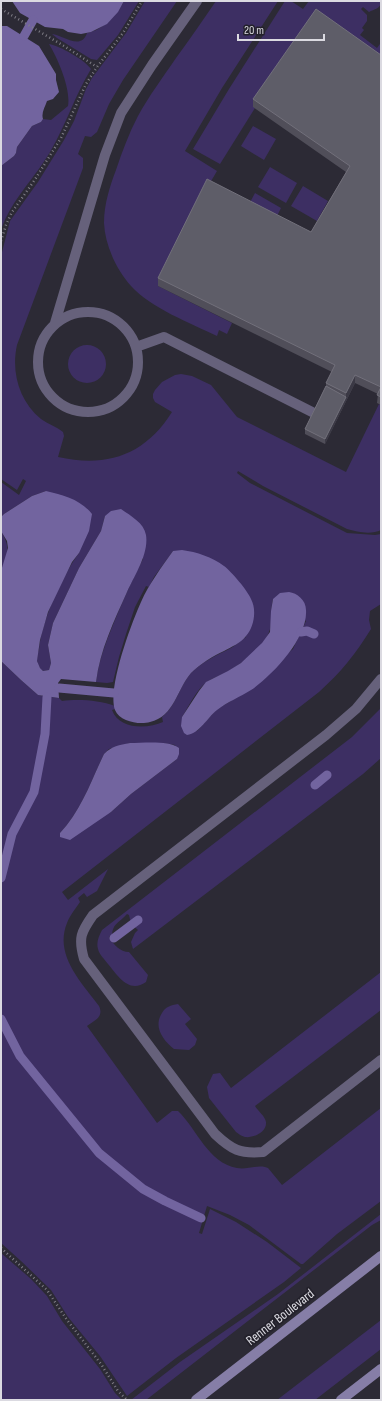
<svg xmlns="http://www.w3.org/2000/svg" width="382" height="1401" viewBox="0 0 382 1401" font-family="'Sofia Sans Condensed',sans-serif">
	<style>
		.green { fill: #3d2f63; fill-rule: evenodd }
		.water { fill: #72649f }
		.lines { fill: none; stroke-linecap: round; stroke-linejoin: round }
		.stream { stroke: #72649f; stroke-width: 9 }
		.path { stroke: #7f7d86; stroke-width: 2.5; stroke-dasharray: 1 3; stroke-linecap: butt }
		.lane { stroke: #66617b; stroke-width: 10 }
		.secondary { stroke: #867ea7; stroke-width: 10 }
		.wall { fill: #504e59 }
		.shaded-wall { fill: #3b3945 }
		.building { fill: #5e5d68; stroke: #72707b }
		.labels { text-anchor: middle; dominant-baseline: central; stroke-width: 3.5; stroke-linejoin: round; paint-order: stroke }
		.street-label { font-size: 14px; fill: #dbdae1; stroke: #23212b }
	</style>
	<rect width="100%" height="100%" fill="#2c2a35"/>
	<!-- green -->
	<path class="green" d="M124 1H139L118 35 97 60 91 59 57 38 52 34C63 35 81 51 87 33 103 30 117 15 124 1Z
		M145 1H177L123 80 109 104 97 132 91 137 85 136 78 154 83 158V168L17 345C11 372 19 401 41 419 48 424 57 427 63 432L64 436 58 457C107 468 145 455 172 412L155 402 153 398V394L155 390 162 382 175 375 181 374 192 376 211 385 237 417 346 472 379 404 381 405V530C371 535 357 532 347 529L263 486 238 471 237 473 250 483 347 533 375 535 381 534V604L370 611 369 620 371 629C355 655 341 672 319 692L62 892 68 900 108 869 97 891 87 897 84 893 78 898 80 902C76 908 70 915 67 923 54 955 81 982 99 1006 104 1017 95 1020 87 1026L157 1123 172 1111H178C197 1129 208 1163 237 1168 246 1170 256 1165 265 1167L268 1168 282 1185 381 1108V1201L337 1234 303 1264H301L249 1225 230 1215 207 1206 199 1233 202 1234 210 1209 236 1222 267 1242 301 1268 284 1282 176 1358 127 1396 100 1356 68 1317 51 1290 21 1261 1 1243V661L21 680 38 695 59 698 62 701C78 699 99 700 115 706V709L112 710C119 730 148 729 163 722L162 717C176 706 179 687 191 673 202 662 217 655 231 648 236 645 241 640 246 637L173 551 154 577 149 587 146 586 135 607 126 634 119 657 113 682 107 683 96 682C99 658 108 637 117 615 125 596 133 577 143 559L105 516 101 531 79 568 53 623 48 645 51 663 49 670 43 671C40 669 38 665 37 661 37 657 38 652 39 649 42 620 62 576 79 553L46 491 32 496 4 514 1 517V482L19 495 26 481 23 479 17 490 1 479V256L10 221 38 182 64 140 74 121 86 89 92 78 126 33ZM273 599 306 621 293 649 231 701 217 709 197 731 182 717C189 706 196 690 207 682 214 677 222 675 229 671 243 662 263 648 269 632 273 624 270 609 273 599ZM130 743H162L175 745 177 759 131 794 111 812 60 833C81 811 91 781 104 754L109 749Z
		M216 1H278L222 88 185 151 217 171 207 188 158 286 232 323 227 334 219 330 217 336C190 323 151 308 131 286 116 269 105 245 104 223 104 204 110 186 116 170 122 152 129 133 138 116 149 96 163 77 176 58 190 39 203 20 216 1Z
		M285 1H291L303 9 309 1H381C381 9 374 9 369 12L363 7 361 9 367 15V21L362 28 364 30 360 35 377 48 380 44 381 45 380 50 381 64 255 108 220 164 193 149 229 89Z
		M49 44C60 46 85 60 91 69 75 95 66 125 50 152 35 178 11 200 1 230V166L14 156 16 153 17 147 32 126 41 122 43 119 51 120 68 106C71 89 58 59 49 44Z
		M253 126 276 139 264 160 241 146Z
		M270 167 297 183 286 203 258 187Z
		M303 186 328 201 317 221 291 206Z
		M255 193 281 208 274 222 247 208Z
		M68 364a19 19 0 1 1 38 0a19 19 0 1 1-38 0Z
		M1 531C11 548 8 554 1 571Z
		M381 708V758L363 774 133 949 131 942 135 933 138 930 131 924 129 915 127 914C119 923 113 923 112 935L109 937C114 945 120 952 129 952L148 975 146 982C129 994 118 976 108 964 105 960 99 954 98 949 96 942 99 936 102 930L352 737Z
		M381 972V1010L255 1106C258 1111 265 1116 266 1122 267 1133 253 1138 245 1137 241 1136 239 1134 236 1132L209 1098 207 1087 213 1074 220 1073 231 1088Z
		M178 1004 191 1019 185 1024 197 1039 195 1045 189 1050 174 1049C163 1040 153 1027 162 1013 165 1007 171 1005 178 1004Z
		M381 1214V1220L372 1225 146 1400H131L180 1362 278 1294Z
		M1 1253 31 1279 47 1296 62 1321 100 1369 115 1393 122 1400H1Z
		M381 1320V1349L315 1400H277Z"/>
	<!-- water -->
	<path class="water" d="M12 1H124L118 12 107 24 91 32 81 34 68 32 63 29 45 27 20 13Z
		M1 26H7L39 46 56 74V80L59 92 53 99 47 101C45 107 41 113 43 119L41 122 32 126 17 147 16 153 14 156 1 166Z
		M46 491C64 495 81 500 92 514L89 531 79 553 72 562 48 612 40 640 37 661 40 668 43 671 49 670 51 663 48 645 53 623 79 568 101 531 105 516 111 511 121 509C131 516 144 523 146 535 149 554 134 576 127 592 114 621 100 650 96 682L61 679 58 683 59 698 38 695 21 680 1 661V571L8 548 7 541 1 531V517L4 514 32 496Z
		M182 550C197 552 212 557 224 566 231 571 248 591 251 599 257 610 254 627 246 636 241 643 231 647 224 651 213 656 200 664 191 673 177 689 174 717 150 722 140 725 120 722 115 710 107 689 131 624 141 602 149 584 161 568 173 551Z
		M289 592C297 593 306 600 306 610 308 638 273 675 251 690 240 697 227 702 217 710 207 718 200 733 187 735L184 733 181 726 182 717 199 691 206 682 228 671 241 663 262 643 270 632 271 611 273 599 280 593Z
		M130 743C143 743 169 740 179 748V754L177 759 131 794 111 812 70 840 60 837V833C81 811 91 781 104 754 112 746 119 745 130 743Z"/>
	<g class="lines">
		<!-- stream -->
		<path class="stream" d="M24 36 33 20
			M301 632 307 631 314 634
			M59 688 114 693
			M315 785 327 775
			M1 878 12 834 34 792 45 734 47 697
			M114 938 138 920
			M1 1019 20 1056 99 1153 143 1189 165 1201 201 1218"/>
		<!-- path -->
		<path class="path" d="M1 9 64 46 97 67
			M1 241 6 225 12 212 34 181 61 138 86 84 97 67 123 33 142 1
			M1 1248 47 1290 67 1320 101 1364 118 1391 127 1400"/>
		<!-- lane -->
		<path class="lane" d="M38 362a50 50 0 1 1 100 0a50 50 0 1 1-100 0Z
			M55 323 105 155 121 113 152 65 197 1
			M136 347 164 337 316 414
			M381 679 356 709 326 735 93 915C81 932 78 938 84 959L215 1134C232 1150 240 1154 263 1152L381 1060"/>
		<!-- secondary -->
		<path class="secondary" d="M196 1400 381 1256
			M341 1400 381 1369"/>
	</g>
	<!-- wall -->
	<path class="wall" d="M381 55V405L377 403 378 394 355 383 325 444 305 434V429L326 386V383L332 372 158 286V278L311 232 346 172 253 107V99Z"/>
	<!-- shaded-wall -->
	<path class="shaded-wall" d="M355 375V383L325 444V439L346 397V393Z"/>
	<!-- building -->
	<path class="building" d="M316 9 381 55V397L377 395 381 387 355 375 346 393 326 383 335 365 158 278 207 179 311 232 350 166 253 99Z
		M326 386 346 397 325 439 305 429Z"/>
	<g class="labels">
		<!-- street labels -->
		<g class="street-label">
			<text transform="translate(280 1317) rotate(-38)">Renner Boulevard</text>
		</g>
	</g>
	<!-- border -->
	<rect width="382" height="1401" fill="none" stroke="#dbdae1" stroke-width="4"/>
	<!-- scale -->
	<path d="M238 34v6h86v-6" fill="none" stroke="#dbdae1" stroke-width="2"/>
	<text x="244" y="34" font-size="12" fill="#dbdae1" stroke="#23212b" stroke-width="3" paint-order="stroke">20 m</text>
</svg>
